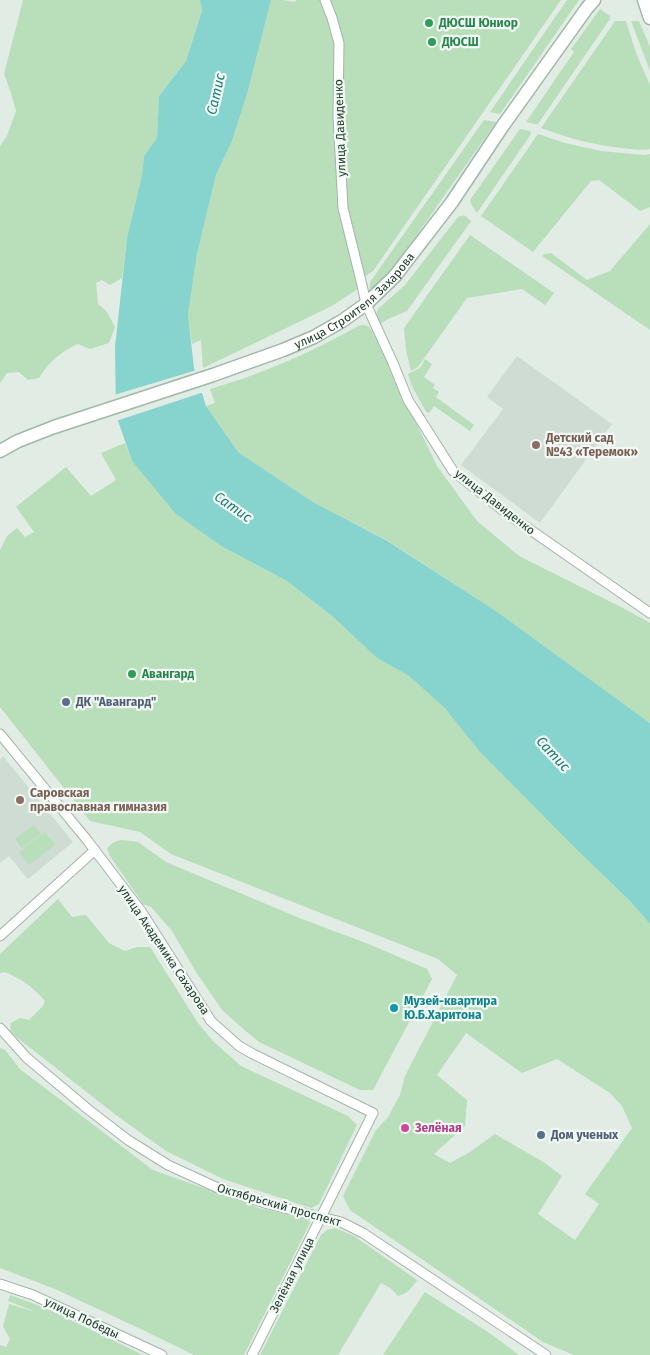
<svg xmlns="http://www.w3.org/2000/svg" width="650" height="1355" viewBox="0 0 650 1355" font-family="'Fira Sans',sans-serif">
	<style>
		.built { fill: #cfdcd3 }
		.green { fill: #b9deba; fill-rule: evenodd }
		.water { fill: #87d3cd }
		.pier { fill: #e1ece5 }
		.lines { fill: none; stroke-linecap: round; stroke-linejoin: round }
		.street-casing { stroke: #a4b4ab; stroke-width: 11 }
		.secondary-casing { stroke: #9fb8aa; stroke-width: 15 }
		.street { stroke: #fff; stroke-width: 9 }
		.secondary { stroke: #fff; stroke-width: 12 }
		.leisure-dot { fill: #2e9e5b; stroke: #f2f9f4; stroke-width: 2 }
		.education-dot { fill: #8d6e63; stroke: #f2f9f4; stroke-width: 2 }
		.service-dot { fill: #5c6f8a; stroke: #f2f9f4; stroke-width: 2 }
		.culture-dot { fill: #0f9aa8; stroke: #f2f9f4; stroke-width: 2 }
		.hotel-dot { fill: #d1479c; stroke: #f2f9f4; stroke-width: 2 }
		.labels { text-anchor: middle; dominant-baseline: central; stroke-width: 4.5; stroke-linejoin: round; paint-order: stroke }
		.leisure-label { font-size: 12px; font-weight: bold; fill: #27864d; stroke: #f2f9f4; text-anchor: start }
		.street-label { font-size: 12px; fill: #213e2f; stroke: #f2f9f4 }
		.education-label { font-size: 12px; font-weight: bold; fill: #785e54; stroke: #f2f9f4; text-anchor: start }
		.service-label { font-size: 12px; font-weight: bold; fill: #4e5e75; stroke: #f2f9f4; text-anchor: start }
		.culture-label { font-size: 12px; font-weight: bold; fill: #0d838f; stroke: #f2f9f4; text-anchor: start }
		.hotel-label { font-size: 12px; font-weight: bold; fill: #b23c85; stroke: #f2f9f4; text-anchor: start }
		.water-label { font-size: 14px; font-style: italic; fill: #197c74; stroke: #f2f9f4 }
	</style>
	<rect width="100%" height="100%" fill="#e1ece5"/>
	<!-- built -->
	<path class="built" d="M517 356 612 424 540 523 461 465 503 409 487 397Z
		M3 756 73 842 28 879 9 856 0 863V759Z"/>
	<!-- green -->
	<path class="green" d="M23 0H200L202 9 186 61 159 96 157 138 144 156 142 175 127 238 122 278 110 285 102 280 96 283 98 304 107 312 115 327 109 343 90 349 78 344C61 351 48 363 39 378L28 380 19 372 7 373 0 383V146L7 136 16 111 11 93 4 74Z
		M271 0H283L294 2 297 0H561L373 271 364 277 362 285 355 291 330 307 203 368 201 340 192 344 188 315 197 254 216 175 232 141 248 91Z
		M567 0H579L500 114 490 112Z
		M600 9 610 16V19L538 124H535L526 122 574 52 571 49Z
		M615 21H626L636 53 650 85V149C641 151 632 149 622 148 594 145 568 138 541 128Z
		M631 21H639L650 47V71Z
		M484 120 496 122 400 259 369 296 370 282Z
		M520 129 530 131 531 134 477 213 472 206 470 200Z
		M538 134 565 143 601 151 644 155 650 154V207L640 211 599 180 591 181 533 252 481 216Z
		M464 215 471 221 407 311 388 319 380 324 376 314 378 309 405 285 458 217Z
		M650 224V330L542 256 544 254 551 253 587 280 610 271Z
		M470 235 554 293 545 305 522 289 467 298 418 367 411 371 406 350 404 328Z
		M363 325 368 326 372 331 437 466 477 521 519 556 621 607 650 623V723L496 611 387 540 313 502 238 452 206 406 215 403 210 389C261 374 311 353 358 326Z
		M425 359 432 364 424 377 435 385 433 388 439 392 436 397 474 425 470 431 434 406 429 413 426 412 411 384 408 374 420 368Z
		M125 443 132 461 223 547 287 581 332 616 377 658 409 676 445 707 479 751 577 850 630 901 650 924V1355H574L543 1342 350 1210 343 1196 376 1130 388 1117 400 1095 405 1076 457 975 438 959 171 854 140 832 90 821 0 707V550L7 536 17 528 25 537 34 532 16 507 66 467 91 496 116 480 101 453ZM466 1033 522 1073 557 1059 610 1093 622 1106 632 1128 585 1194 599 1204 575 1240 538 1214 562 1176 545 1163 495 1134 470 1152 450 1163 434 1154 465 1126 467 1100 437 1075Z
		M34 825 41 834 22 848 15 839Z
		M45 832 55 845 29 865 19 852Z
		M122 840 138 842 166 862 297 917 371 945 427 969 432 979 373 1090H360L259 1042 241 1027 222 1010 196 972 172 931 151 907 143 904 110 856 107 849C111 843 115 841 122 840Z
		M58 899 72 917 86 915 109 943 125 951 137 947H150L198 1023 213 1041 241 1066 348 1116 357 1125 319 1204 311 1208 223 1179 166 1151 116 1115 15 1036 10 1030 11 1023 20 1018 29 1020 43 1006 45 1001C34 988 22 979 5 972L0 973V954Z
		M0 1048 5 1050 20 1069 153 1170 262 1209 307 1218 310 1223 244 1355H194L145 1331 55 1289 0 1268Z
		M335 1228 354 1236 417 1280C412 1288 407 1294 398 1296L390 1288 381 1283 338 1355H260L321 1235 327 1230Z
		M425 1292 488 1332 519 1355H383Z
		M10 1295 48 1309 143 1355H0V1345L6 1347 10 1339 3 1326 9 1304 36 1312 8 1301Z"/>
	<!-- water -->
	<path class="water" d="M200 0H271L248 91 232 141 216 175 197 254 188 315 194 368 206 406 238 452 313 502 386 540 496 611 650 723V924L630 901 577 850 479 751 445 708 409 676 377 658 332 616 287 581 223 547 176 514 132 461 116 415 115 347 127 238 142 175 144 156 157 138 159 96 186 61 202 10Z"/>
	<!-- pier -->
	<path class="pier" d="M197 370 204 392 116 421 114 416V395Z"/>
	<g class="lines">
		<defs>
			<path id="street" d="M325 0 332 18 339 43 338 116 343 208 362 285 366 304 393 363 408 400 453 471 509 515 650 613
				M0 734 87 840 141 911 211 1021 239 1046 253 1054 373 1113 252 1355
				M0 936 95 850
				M0 1028 27 1058 89 1110 128 1140 168 1165 218 1188 268 1204 341 1222 363 1233 546 1355
				M0 1284 33 1295 162 1355"/>
			<g id="secondary">
				<path d="M644 0 650 18"/>
				<path id="s1" d="M0 451 18 441 54 427 213 375 283 350 314 337 342 321 366 304 395 276 452 202 502 127 587 8 594 0"/>
			</g>
		</defs>
		<!-- street casing -->
		<use href="#street" class="street-casing"/>
		<!-- secondary casing -->
		<use href="#secondary" class="secondary-casing"/>
		<!-- street -->
		<use href="#street" class="street"/>
		<!-- secondary -->
		<use href="#secondary" class="secondary"/>
	</g>
	<!-- markers -->
	<g class="leisure-dot">
		<circle cx="429" cy="23" r="5"/>
		<circle cx="432" cy="42" r="5"/>
		<circle cx="132" cy="674" r="5"/>
	</g>
	<g class="education-dot">
		<circle cx="536" cy="445" r="5"/>
		<circle cx="20" cy="800" r="5"/>
	</g>
	<g class="service-dot">
		<circle cx="66" cy="702" r="5"/>
		<circle cx="541" cy="1135" r="5"/>
	</g>
	<circle class="culture-dot" cx="394" cy="1008" r="5"/>
	<circle class="hotel-dot" cx="405" cy="1128" r="5"/>
	<g class="labels">
		<!-- leisure labels -->
		<g class="leisure-label">
			<text x="439" y="23">ДЮСШ Юниор</text>
			<text x="442" y="42">ДЮСШ</text>
			<text x="142" y="674">Авангард</text>
		</g>
		<!-- street labels -->
		<g class="street-label">
			<text transform="translate(340 128) rotate(-92)">улица Давиденко</text>
			<text stroke="none"><textPath href="#s1" startOffset="389">улица Строителя Захарова</textPath></text>
			<text transform="translate(495 502) rotate(38)">улица Давиденко</text>
			<text transform="translate(164 950) rotate(56)">улица Академика Сахарова</text>
			<text transform="translate(279 1205) rotate(16)">Октябрьский проспект</text>
			<text transform="translate(292 1275) rotate(-63)">Зелёная улица</text>
			<text transform="translate(82 1318) rotate(25)">улица Победы</text>
		</g>
		<!-- education labels -->
		<g class="education-label">
			<text x="546" y="438">Детский сад<tspan x="546" dy="14">№43 «Теремок»</tspan></text>
			<text x="30" y="793">Саровская<tspan x="30" dy="14">православная гимназия</tspan></text>
		</g>
		<!-- service labels -->
		<g class="service-label">
			<text x="76" y="702">ДК "Авангард"</text>
			<text x="551" y="1135">Дом ученых</text>
		</g>
		<!-- culture labels -->
		<g class="culture-label">
			<text x="404" y="1001">Музей-квартира<tspan x="404" dy="14">Ю.Б.Харитона</tspan></text>
		</g>
		<!-- hotel labels -->
		<g class="hotel-label">
			<text x="415" y="1128">Зелёная</text>
		</g>
		<!-- water labels -->
		<g class="water-label">
			<text transform="translate(216 94) rotate(-77)">Сатис</text>
			<text transform="translate(233 507) rotate(35)">Сатис</text>
			<text transform="translate(553 754) rotate(47)">Сатис</text>
		</g>
	</g>
</svg>
